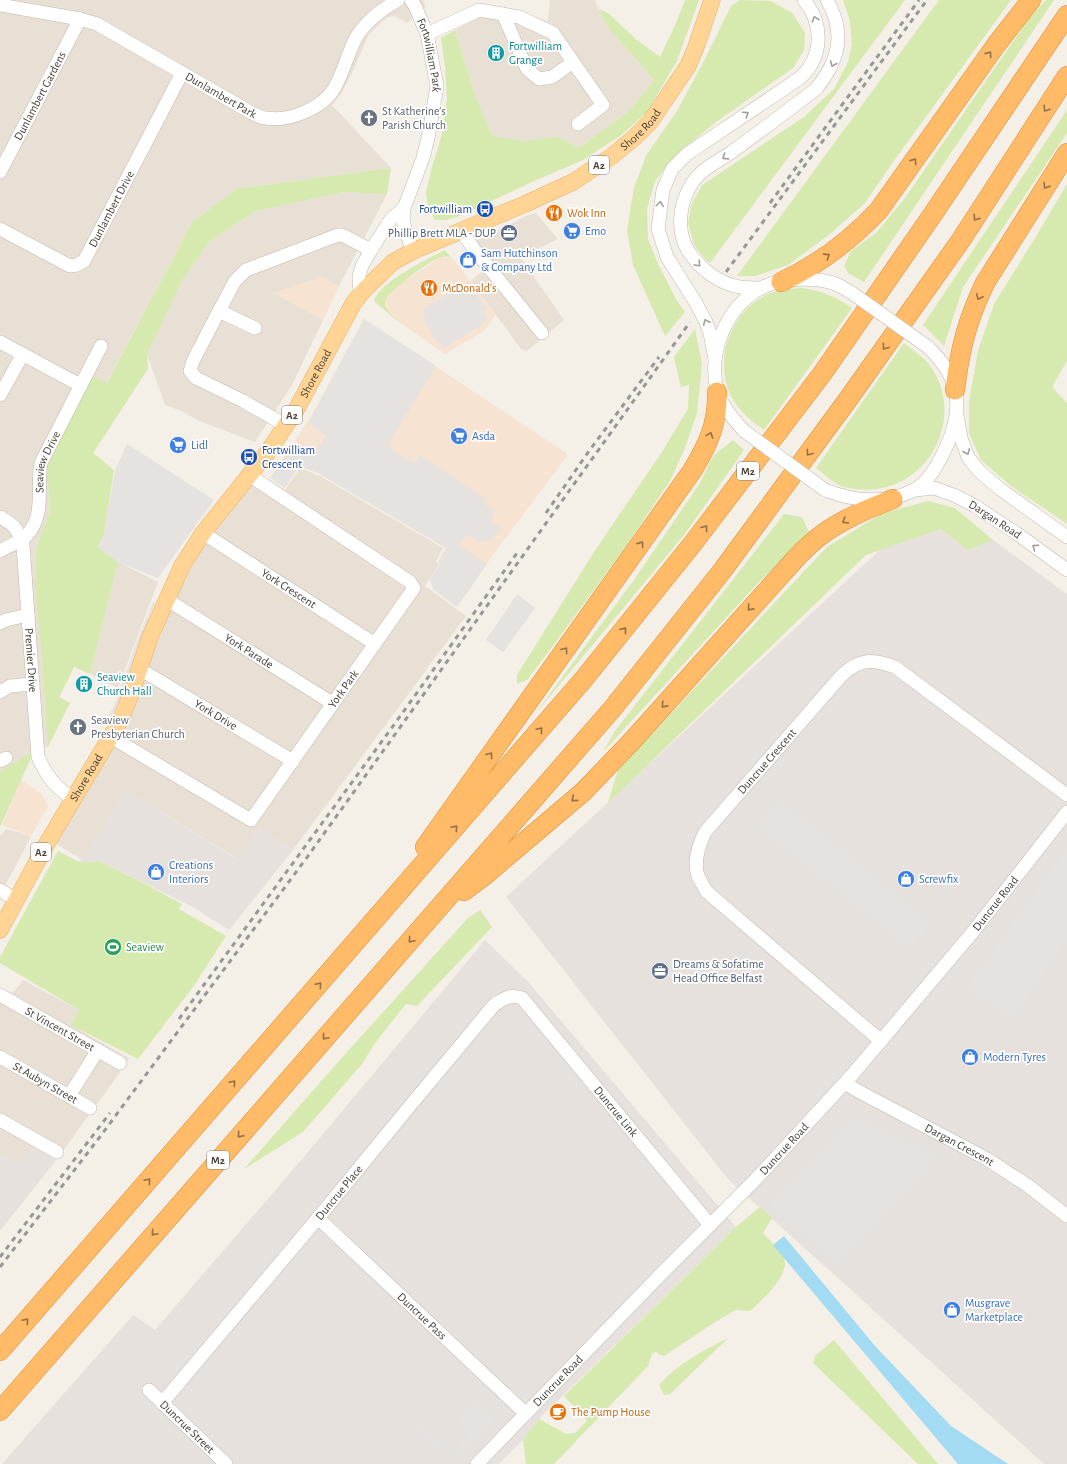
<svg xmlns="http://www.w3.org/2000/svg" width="1067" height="1464" viewBox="0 0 1067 1464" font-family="'Alegreya Sans',sans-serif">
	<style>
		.residential { fill: #e8e0d5 }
		.commercial { fill: #f6e3d2 }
		.industrial { fill: #e6e1dc }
		.green { fill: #d6e9af }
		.parking { fill: #e5e2df }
		.water { fill: #a2dbf2 }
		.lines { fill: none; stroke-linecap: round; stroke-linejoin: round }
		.minor-casing { stroke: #c3b8ad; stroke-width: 14 }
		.major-casing { stroke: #e7af63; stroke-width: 17 }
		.highway-casing { stroke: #e18d34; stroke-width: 20 }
		.minor { stroke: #fff; stroke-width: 13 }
		.major { stroke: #ffd495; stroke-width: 16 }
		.highway { stroke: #ffbb67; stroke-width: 19 }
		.rail { stroke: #979797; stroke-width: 3; stroke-dasharray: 5 5; stroke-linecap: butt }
		.minor-bridge-casing { stroke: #c3b8ad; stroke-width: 14; stroke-linecap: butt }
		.minor-bridge { stroke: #fff; stroke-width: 13 }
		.oneway { stroke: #a39f9a }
		.oneway2 { stroke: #91714a }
		.labels { text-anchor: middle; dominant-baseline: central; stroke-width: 3.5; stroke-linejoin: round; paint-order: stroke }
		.shield { fill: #fff; stroke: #7e7972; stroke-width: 1 }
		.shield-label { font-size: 11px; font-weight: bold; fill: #473f36 }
		.culture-label { font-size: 12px; fill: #0d838f; stroke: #fff; text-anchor: start }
		.street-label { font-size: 12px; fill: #473f36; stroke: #fff }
		.worship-label { font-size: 12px; fill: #5b616d; stroke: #fff; text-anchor: start }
		.transit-label { font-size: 12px; fill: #164399; stroke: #fff; text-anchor: end }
		.food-label { font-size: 12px; fill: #c56008; stroke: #fff; text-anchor: start }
		.shop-label { font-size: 12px; fill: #366cbe; stroke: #fff; text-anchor: start }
		.service-label { font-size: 12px; fill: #4e5e75; stroke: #fff; text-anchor: end }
		.leisure-label { font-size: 12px; fill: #27864d; stroke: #fff; text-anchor: start }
	</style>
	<rect width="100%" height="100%" fill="#f4efe7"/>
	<!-- residential -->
	<path class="residential" d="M0 0H423L426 7 407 23 395 16 388 17 374 29 368 36 353 71 341 94 332 105 391 168 236 189 192 222 106 384 92 375 66 429 53 452 45 472 49 491 50 511 36 548 35 587 42 661 48 747 34 751 0 771Z
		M550 0H595L606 25 654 80 630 110 579 148 559 137 523 141 492 137 474 92 455 30 499 7 548 21Z
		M344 192 387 194 339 286 321 277 274 293 323 320 292 385 255 442 197 420 182 411 165 405 147 354 183 279 210 241 256 211Z
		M536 213 558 239 520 257 564 320 527 351 521 349 471 281 492 263 475 241 503 228 526 216Z
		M300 468 320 476 443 548 436 561 439 565 425 586 466 616 293 850 259 828 238 859 126 790 83 860 53 842 136 698 176 594 203 548 260 474 285 490Z
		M118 562 158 582 118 688 90 674Z
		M6 829 18 832 31 837 0 895V836Z
		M23 980 79 1010 71 1025 129 1058 116 1078 57 1159 34 1145 18 1164 0 1154V988L13 993Z"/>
	<!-- commercial -->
	<path class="commercial" d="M441 257 451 258 453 259 496 314 484 331 445 354 396 320 388 311 385 302 387 297 398 285Z
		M321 277 339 286 323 320 273 293Z
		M364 319 566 453 567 456 495 552 457 607 433 589 430 579 440 565 438 562 446 548 318 473 299 466 285 488 270 478 312 415Z
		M21 780 42 794 48 806 31 836 2 825Z"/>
	<!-- industrial -->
	<path class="industrial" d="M941 529 967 550 993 540 1067 594V1464H1044L728 1179 506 897 885 545Z
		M126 790 237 859 259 828 293 850 229 930 191 906 101 862H79L89 849Z
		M485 940 529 983 736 1227 539 1419 523 1440 499 1464H2L133 1315 155 1330 303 1158Z
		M33 1145 57 1159 0 1231V1154L18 1164Z"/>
	<!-- green -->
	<path class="green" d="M685 0H699L677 61 647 112 620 136 581 161 534 181 460 216 446 220H435L428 208 426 193 431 171 442 134 447 99 445 67 441 38 455 30 474 92 492 136 523 141 559 137 579 148 630 110 654 80 606 25 599 9 608 13 637 40 660 57 676 23Z
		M740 0 771 1 792 13 805 32 804 50 793 68 716 122 676 155 655 181 647 209 648 239 659 266 677 301 685 312 665 336 633 265 627 230 634 187 647 154 677 111 703 63 731 6Z
		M843 0H905L710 263 705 259 694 245 688 223 691 206 702 185 804 117 834 89 848 62 852 44 850 21Z
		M939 0H1011L893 162 865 203 830 234 788 265 755 276H737Z
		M1046 0H1054L864 282 849 274 844 266 851 251 876 233 905 198 1028 20Z
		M1067 110V133L963 287 944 346 923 325Z
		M391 168 387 194 344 192 256 211 210 241 183 279 147 354 148 369 93 453 114 470 104 535 98 547 118 562 90 674 74 667 59 697 70 703 48 747 42 661 35 587 36 548 50 511 49 491 45 472 53 452 66 429 91 375 107 383 192 222 236 189Z
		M1067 184V361L1052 387 1067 403V524L1011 486 981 460 969 433V401L978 351 994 304 1037 235Z
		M445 250 451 258C449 257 445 256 442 257 433 258 385 293 385 302 385 309 392 315 396 320L374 301C379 282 428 259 445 250Z
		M801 288C821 290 836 297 852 308L764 430C751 421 740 412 732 398 712 359 731 309 771 293 781 289 791 289 801 288Z
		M695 329 702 364 697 413 685 448 670 481 624 549 550 650 527 680 517 684V675L594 552 662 452 688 409 689 385 681 387 674 357Z
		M904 343C914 351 926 358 933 370 962 417 933 481 877 489 866 490 852 490 841 486 832 482 824 474 816 468Z
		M733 440 744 450 684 535 535 714 634 580 700 483 713 456Z
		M928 501 955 508 993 540 967 550 941 529 866 555 608 803 618 770 827 547 883 513Z
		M784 514 802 517 810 534 758 583 603 752 615 731Z
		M34 751 0 827V771Z
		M58 851 79 862H101L147 885 182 904 179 909 226 936 193 987 138 1059 71 1025 79 1010 0 963V957Z
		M480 910 492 927 417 1006 406 1004 375 1043 362 1064 303 1132 244 1169 339 1061 468 918Z
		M760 1207 772 1218 763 1233C769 1240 778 1248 783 1256 793 1273 761 1301 750 1311L736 1310 715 1322 664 1356 658 1354 656 1351 652 1354 648 1366 554 1464H526L523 1440 539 1419 566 1434 575 1433 587 1421 564 1396 736 1227Z
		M728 1338 670 1394 664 1395 659 1385C678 1363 703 1351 728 1338Z
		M834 1340 938 1464H918L813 1363 815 1356Z"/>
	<!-- parking -->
	<path class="parking" d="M461 288 467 289 468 295 474 292 487 309 483 314 487 318 480 326 444 348 434 337 426 323 423 309 456 289Z
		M364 319 436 366 387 446 414 463 420 455 486 498 483 503 493 510 492 523 500 528V531L490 540 480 542 467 534 459 546 487 564 457 607 433 589 430 579 440 565 438 562 446 548 318 473 299 466 285 488 270 478 293 445 312 456 326 436 308 423Z
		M127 444 214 500 158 578 118 562 98 547 104 535 115 470Z
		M517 594 535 608 503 652 486 640Z
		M153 602 155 603 139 643 121 697 116 710 107 725 105 723 115 704 137 641Z
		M779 799 931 922 911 949 756 826Z
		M1067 848V941L1012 1019 967 987Z
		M853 1117 939 1156 838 1266 770 1205Z
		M476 1401 495 1419 458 1457 452 1452 469 1434 456 1422Z
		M416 1420 444 1447 439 1452 411 1424Z"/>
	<!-- water -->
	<path class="water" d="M784 1236 875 1346 951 1426 1008 1464H958L773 1245Z"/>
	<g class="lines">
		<defs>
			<g id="minor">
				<path id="s1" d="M411 0 415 6 427 34 437 86 428 138 423 158 404 208 403 220 406 233 413 251"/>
				<path id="s2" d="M0 5 80 19 97 24 252 113C256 115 261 118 266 118 289 122 324 108 335 87 344 71 348 52 357 36 367 20 382 9 398 0"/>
				<path d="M503 14 527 69 539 79 552 77 573 62"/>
				<path d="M427 34 479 10 519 17 553 33 603 105 578 124"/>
				<path id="s3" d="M0 172 80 19"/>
				<path id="s4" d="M0 229 70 266 77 265 84 261 182 73"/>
				<path d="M461 231 474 249 542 333"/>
				<path d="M762 288C755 288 747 288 740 287 720 284 700 269 689 252 676 232 679 205 691 185 700 169 718 162 733 151 761 131 788 110 816 89 839 61 846 33 827 0"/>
				<path d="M360 295 359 276 362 266 371 250 391 219 404 208"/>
				<path d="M219 311 193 361 190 371 196 378 243 401 285 425"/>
				<path d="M255 328 219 311 235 281 246 270 338 235H342L371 250"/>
				<path d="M0 342 80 385"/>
				<path d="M715 359 710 333 706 322 696 303 667 257 658 229 663 190 672 169 687 154 800 78C823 57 824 24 804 0"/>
				<path d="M0 395 23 354"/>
				<path d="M957 416 961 438 968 457 978 470 1000 489 1067 537"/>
				<path d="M744 431C734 420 720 404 717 390 708 352 726 307 761 288 781 278 813 277 833 283 840 285 846 290 852 293"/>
				<path d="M825 490C853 501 886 505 914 490 934 480 953 437 956 415 957 408 957 397 955 390 952 373 940 359 928 347"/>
				<path id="s5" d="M915 490 934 488 956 496 975 506 1016 533 1067 570"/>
				<path id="s6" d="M0 517C14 525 18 529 23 545L38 757C47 777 55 787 73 799"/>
				<path id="s7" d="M203 533 375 644"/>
				<path id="s8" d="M0 551C8 546 21 542 27 535 46 514 36 487 41 463L101 346"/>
				<path id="s9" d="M166 599 332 703"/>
				<path d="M0 623 6 620 28 615"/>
				<path id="s10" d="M139 670 148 674 293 761"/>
				<path d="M0 692 10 686 33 684"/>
				<path id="s11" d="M111 737 251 820 414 588 410 582 249 475"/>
				<path d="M0 761 6 758"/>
				<path d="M0 890 16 900"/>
				<path id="s12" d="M0 995 120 1063"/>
				<path id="s13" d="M881 1041 706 891C704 886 700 881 698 876 693 861 699 845 705 832L842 675C860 658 873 659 895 667L1067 795"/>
				<path id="s14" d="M0 1057 90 1108"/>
				<path id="s15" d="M845 1083 858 1091 987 1159 1027 1185 1067 1216"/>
				<path d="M69 1096 98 1050"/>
				<path d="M0 1120 57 1152"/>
				<path id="s16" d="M318 1218 526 1414"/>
				<path id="s17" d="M149 1390 226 1464"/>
				<path id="s18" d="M162 1403 318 1218 409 1107 494 1005C506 998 508 994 522 998L710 1225"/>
				<path id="s19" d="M477 1464 663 1272 756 1179 852 1075 972 933 1067 812"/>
			</g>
			<g id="major">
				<path id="s20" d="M0 930 46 845 121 719 132 691 150 637 182 566 203 533 268 452 296 410 354 302 365 289 393 262 413 251 525 204 573 182 612 156 635 137 650 122 688 66 696 47 712 0"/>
			</g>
			<path id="highway" d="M781 282C820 264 850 241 879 210L996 45 1031 0
				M955 390C960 348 967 321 985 283L1067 153
				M425 847 692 471C708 445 718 423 717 392
				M464 891 484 876 583 792 632 741 797 557C804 550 812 542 820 536 842 519 868 509 893 499
				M0 1351 583 680 694 542 822 374 933 214 1067 15
				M0 1411 613 708 722 571 849 398 961 240 1067 76"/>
		</defs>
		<!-- minor casing -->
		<use href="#minor" class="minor-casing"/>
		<!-- major casing -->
		<use href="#major" class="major-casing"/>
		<!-- highway casing -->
		<use href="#highway" class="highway-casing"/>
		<!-- minor -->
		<use href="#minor" class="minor"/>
		<!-- major -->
		<use href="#major" class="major"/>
		<!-- highway -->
		<use href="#highway" class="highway"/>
		<!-- rail -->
		<path class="rail" d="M770 203 919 0
			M726 272 927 0
			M546 513 589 451 659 357
			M179 1019 396 722 517 553
			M0 1257 110 1113
			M0 1267 99 1138 308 856 690 322"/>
		<defs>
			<path id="minor-bridge" d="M852 293 928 347
				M744 431 825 490"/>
		</defs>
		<!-- minor-bridge casing -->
		<use href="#minor-bridge" class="minor-bridge-casing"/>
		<!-- minor-bridge -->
		<use href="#minor-bridge" class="minor-bridge"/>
	</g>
	<!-- one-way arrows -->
	<defs><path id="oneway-chevron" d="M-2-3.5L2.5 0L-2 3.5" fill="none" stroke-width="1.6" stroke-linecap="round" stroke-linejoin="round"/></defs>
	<g class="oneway">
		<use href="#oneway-chevron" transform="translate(815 19) rotate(-109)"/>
		<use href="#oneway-chevron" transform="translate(833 64) rotate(113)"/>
		<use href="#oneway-chevron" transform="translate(746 114) rotate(-34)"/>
		<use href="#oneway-chevron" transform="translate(725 157) rotate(147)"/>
		<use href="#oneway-chevron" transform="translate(660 204) rotate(-82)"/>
		<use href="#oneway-chevron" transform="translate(698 264) rotate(47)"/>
		<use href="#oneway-chevron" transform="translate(706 322) rotate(-115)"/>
		<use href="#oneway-chevron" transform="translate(967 452) rotate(67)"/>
		<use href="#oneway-chevron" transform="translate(1035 547) rotate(-144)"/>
	</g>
	<g class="oneway2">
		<use href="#oneway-chevron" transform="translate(989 54) rotate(-55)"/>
		<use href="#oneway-chevron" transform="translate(1046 109) rotate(123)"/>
		<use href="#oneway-chevron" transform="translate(914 161) rotate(-55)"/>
		<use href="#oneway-chevron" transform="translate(1046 186) rotate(122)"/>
		<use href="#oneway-chevron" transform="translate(976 218) rotate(123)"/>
		<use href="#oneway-chevron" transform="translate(827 256) rotate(-33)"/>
		<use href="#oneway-chevron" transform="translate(979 297) rotate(116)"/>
		<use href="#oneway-chevron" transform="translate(885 347) rotate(126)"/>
		<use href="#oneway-chevron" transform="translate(710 435) rotate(-70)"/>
		<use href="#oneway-chevron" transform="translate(809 453) rotate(126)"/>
		<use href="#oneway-chevron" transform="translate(845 521) rotate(150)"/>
		<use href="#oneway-chevron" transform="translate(705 528) rotate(-53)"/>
		<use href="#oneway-chevron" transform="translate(641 544) rotate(-55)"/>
		<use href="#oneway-chevron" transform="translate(750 608) rotate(132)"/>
		<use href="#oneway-chevron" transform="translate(624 630) rotate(-51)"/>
		<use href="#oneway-chevron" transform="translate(565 650) rotate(-54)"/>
		<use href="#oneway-chevron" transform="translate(664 705) rotate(132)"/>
		<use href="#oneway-chevron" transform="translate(540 730) rotate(-49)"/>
		<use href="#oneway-chevron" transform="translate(490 755) rotate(-54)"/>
		<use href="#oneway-chevron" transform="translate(574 799) rotate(140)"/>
		<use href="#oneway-chevron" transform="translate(455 828) rotate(-49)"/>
		<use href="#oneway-chevron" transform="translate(411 940) rotate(131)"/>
		<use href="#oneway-chevron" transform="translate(319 985) rotate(-49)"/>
		<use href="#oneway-chevron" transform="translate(325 1037) rotate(131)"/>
		<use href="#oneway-chevron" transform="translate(233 1083) rotate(-49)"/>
		<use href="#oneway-chevron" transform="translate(240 1135) rotate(131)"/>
		<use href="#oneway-chevron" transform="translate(148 1181) rotate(-49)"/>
		<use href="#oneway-chevron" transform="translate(154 1233) rotate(131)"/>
		<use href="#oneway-chevron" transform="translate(26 1321) rotate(-49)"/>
	</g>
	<!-- icons -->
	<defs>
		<symbol id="building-disc" viewBox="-11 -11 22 22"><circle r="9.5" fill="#0f9aa8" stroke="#fff"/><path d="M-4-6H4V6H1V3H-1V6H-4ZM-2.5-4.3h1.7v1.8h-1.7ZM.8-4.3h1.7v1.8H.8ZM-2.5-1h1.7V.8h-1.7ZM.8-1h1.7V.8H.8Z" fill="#fff"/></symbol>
		<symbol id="church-disc" viewBox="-11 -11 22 22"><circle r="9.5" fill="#6b7280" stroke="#fff"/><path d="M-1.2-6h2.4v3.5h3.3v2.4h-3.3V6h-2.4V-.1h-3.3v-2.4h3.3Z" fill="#fff"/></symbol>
		<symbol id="bus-disc" viewBox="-11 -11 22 22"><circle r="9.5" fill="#1a4fb4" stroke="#fff"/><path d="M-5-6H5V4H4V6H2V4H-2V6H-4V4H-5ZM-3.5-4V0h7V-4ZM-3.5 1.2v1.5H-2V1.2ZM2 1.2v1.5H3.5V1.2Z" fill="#fff"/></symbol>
		<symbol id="restaurant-disc" viewBox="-11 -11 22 22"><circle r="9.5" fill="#e8710a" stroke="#fff"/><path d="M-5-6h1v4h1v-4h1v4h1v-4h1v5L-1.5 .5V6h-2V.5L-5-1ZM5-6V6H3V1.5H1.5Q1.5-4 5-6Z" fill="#fff"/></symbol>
		<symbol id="supermarket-disc" viewBox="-11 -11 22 22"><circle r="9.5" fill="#3f7fe0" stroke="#fff"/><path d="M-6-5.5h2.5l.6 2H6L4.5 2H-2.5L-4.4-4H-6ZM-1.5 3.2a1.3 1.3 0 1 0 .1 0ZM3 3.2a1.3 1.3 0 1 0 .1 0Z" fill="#fff"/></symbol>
		<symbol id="office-disc" viewBox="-11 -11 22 22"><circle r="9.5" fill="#5c6f8a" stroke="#fff"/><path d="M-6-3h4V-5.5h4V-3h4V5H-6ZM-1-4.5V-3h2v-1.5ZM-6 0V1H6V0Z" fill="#fff"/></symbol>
		<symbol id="shop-disc" viewBox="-11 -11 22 22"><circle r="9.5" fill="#3f7fe0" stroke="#fff"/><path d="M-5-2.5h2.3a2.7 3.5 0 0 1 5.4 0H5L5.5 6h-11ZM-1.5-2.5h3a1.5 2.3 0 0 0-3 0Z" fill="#fff"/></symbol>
		<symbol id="stadium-disc" viewBox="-11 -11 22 22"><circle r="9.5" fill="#2e9e5b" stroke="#fff"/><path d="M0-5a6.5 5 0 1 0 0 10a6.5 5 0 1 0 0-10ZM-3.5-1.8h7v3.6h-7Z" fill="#fff"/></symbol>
		<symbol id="cafe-disc" viewBox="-11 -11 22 22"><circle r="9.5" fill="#e8710a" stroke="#fff"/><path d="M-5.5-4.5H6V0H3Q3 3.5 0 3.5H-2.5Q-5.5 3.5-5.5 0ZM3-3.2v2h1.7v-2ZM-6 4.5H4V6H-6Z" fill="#fff"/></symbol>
	</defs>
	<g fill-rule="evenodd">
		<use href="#building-disc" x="486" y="43" width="20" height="20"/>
		<use href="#church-disc" x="359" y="108" width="20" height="20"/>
		<use href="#bus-disc" x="475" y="199" width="20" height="20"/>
		<use href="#restaurant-disc" x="544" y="203" width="20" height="20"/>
		<use href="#supermarket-disc" x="562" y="221" width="20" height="20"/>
		<use href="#office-disc" x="499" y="223" width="20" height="20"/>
		<use href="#shop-disc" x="458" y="250" width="20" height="20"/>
		<use href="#restaurant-disc" x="419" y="278" width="20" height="20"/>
		<use href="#supermarket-disc" x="449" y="426" width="20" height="20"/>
		<use href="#supermarket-disc" x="168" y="435" width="20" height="20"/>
		<use href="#bus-disc" x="239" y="447" width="20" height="20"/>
		<use href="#building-disc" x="74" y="674" width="20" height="20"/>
		<use href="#church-disc" x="68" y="717" width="20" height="20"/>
		<use href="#shop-disc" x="146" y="862" width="20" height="20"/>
		<use href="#shop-disc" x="896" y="869" width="20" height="20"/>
		<use href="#stadium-disc" x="103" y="937" width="20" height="20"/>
		<use href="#office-disc" x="650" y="961" width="20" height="20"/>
		<use href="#shop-disc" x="960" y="1047" width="20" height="20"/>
		<use href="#shop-disc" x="942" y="1300" width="20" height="20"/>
		<use href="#cafe-disc" x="548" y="1402" width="20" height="20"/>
	</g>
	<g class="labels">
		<!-- shield labels -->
		<g class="shield">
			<rect x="589" y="156" width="20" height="18" rx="3"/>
			<rect x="282" y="406" width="20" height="18" rx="3"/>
			<rect x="737" y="462" width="22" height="18" rx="3"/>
			<rect x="31" y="843" width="20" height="18" rx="3"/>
			<rect x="207" y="1151" width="22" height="18" rx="3"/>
		</g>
		<g class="shield-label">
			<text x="599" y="165">A2</text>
			<text x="292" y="415">A2</text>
			<text x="748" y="471">M2</text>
			<text x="41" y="852">A2</text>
			<text x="218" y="1160">M2</text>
		</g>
		<!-- culture labels -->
		<g class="culture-label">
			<text x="509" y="46">Fortwilliam<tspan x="509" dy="14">Grange</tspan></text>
			<text x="97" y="677">Seaview<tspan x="97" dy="14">Church Hall</tspan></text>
		</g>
		<!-- street labels -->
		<g class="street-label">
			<text stroke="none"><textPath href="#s1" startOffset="59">Fortwilliam Park</textPath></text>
			<text stroke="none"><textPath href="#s2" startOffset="242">Dunlambert Park</textPath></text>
			<text stroke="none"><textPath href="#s3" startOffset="86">Dunlambert Gardens</textPath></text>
			<text stroke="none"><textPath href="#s20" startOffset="1063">Shore Road</textPath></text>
			<text stroke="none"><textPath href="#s4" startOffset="153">Dunlambert Drive</textPath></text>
			<text stroke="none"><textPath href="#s20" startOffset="643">Shore Road</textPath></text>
			<text stroke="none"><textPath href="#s8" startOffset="109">Seaview Drive</textPath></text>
			<text stroke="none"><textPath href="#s5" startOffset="88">Dargan Road</textPath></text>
			<text stroke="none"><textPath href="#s7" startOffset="102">York Crescent</textPath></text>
			<text stroke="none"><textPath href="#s9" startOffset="98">York Parade</textPath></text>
			<text stroke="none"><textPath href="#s6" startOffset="153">Premier Drive</textPath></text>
			<text stroke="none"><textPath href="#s11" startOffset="323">York Park</textPath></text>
			<text stroke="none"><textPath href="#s10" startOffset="89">York Drive</textPath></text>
			<text stroke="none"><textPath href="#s13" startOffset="387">Duncrue Crescent</textPath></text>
			<text stroke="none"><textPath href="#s20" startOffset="175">Shore Road</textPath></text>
			<text stroke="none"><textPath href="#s19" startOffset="764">Duncrue Road</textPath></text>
			<text stroke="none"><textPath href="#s12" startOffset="69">St Vincent Street</textPath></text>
			<text stroke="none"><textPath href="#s14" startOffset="52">St Aubyn Street</textPath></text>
			<text stroke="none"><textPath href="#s18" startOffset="696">Duncrue Link</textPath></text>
			<text stroke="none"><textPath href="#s15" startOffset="130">Dargan Crescent</textPath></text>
			<text stroke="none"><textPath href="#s19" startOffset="440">Duncrue Road</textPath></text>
			<text stroke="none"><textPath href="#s18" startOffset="275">Duncrue Place</textPath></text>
			<text stroke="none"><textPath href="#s16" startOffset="143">Duncrue Pass</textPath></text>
			<text stroke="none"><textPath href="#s19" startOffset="116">Duncrue Road</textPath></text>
			<text stroke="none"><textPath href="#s17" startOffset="53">Duncrue Street</textPath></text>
		</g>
		<!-- worship labels -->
		<g class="worship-label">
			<text x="382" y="111">St Katherine's<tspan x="382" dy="14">Parish Church</tspan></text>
			<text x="91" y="720">Seaview<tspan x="91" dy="14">Presbyterian Church</tspan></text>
		</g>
		<!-- transit labels -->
		<g class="transit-label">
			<text x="472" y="209">Fortwilliam</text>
			<text x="262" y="450" text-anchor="start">Fortwilliam<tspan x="262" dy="14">Crescent</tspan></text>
		</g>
		<!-- food labels -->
		<g class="food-label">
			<text x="567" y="213">Wok Inn</text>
			<text x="442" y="288">McDonald's</text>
			<text x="571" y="1412">The Pump House</text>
		</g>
		<!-- shop labels -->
		<g class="shop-label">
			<text x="585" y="231">Emo</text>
			<text x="481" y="253">Sam Hutchinson<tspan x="481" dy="14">&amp; Company Ltd</tspan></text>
			<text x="472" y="436">Asda</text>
			<text x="191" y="445">Lidl</text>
			<text x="169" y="865">Creations<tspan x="169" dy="14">Interiors</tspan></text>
			<text x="919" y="879">Screwfix</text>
			<text x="983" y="1057">Modern Tyres</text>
			<text x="965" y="1303">Musgrave<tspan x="965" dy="14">Marketplace</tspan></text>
		</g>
		<!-- service labels -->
		<g class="service-label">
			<text x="496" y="233">Phillip Brett MLA - DUP</text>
			<text x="673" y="964" text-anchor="start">Dreams &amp; Sofatime<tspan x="673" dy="14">Head Office Belfast</tspan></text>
		</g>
		<!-- leisure labels -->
		<g class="leisure-label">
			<text x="126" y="947">Seaview</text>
		</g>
	</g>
</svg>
